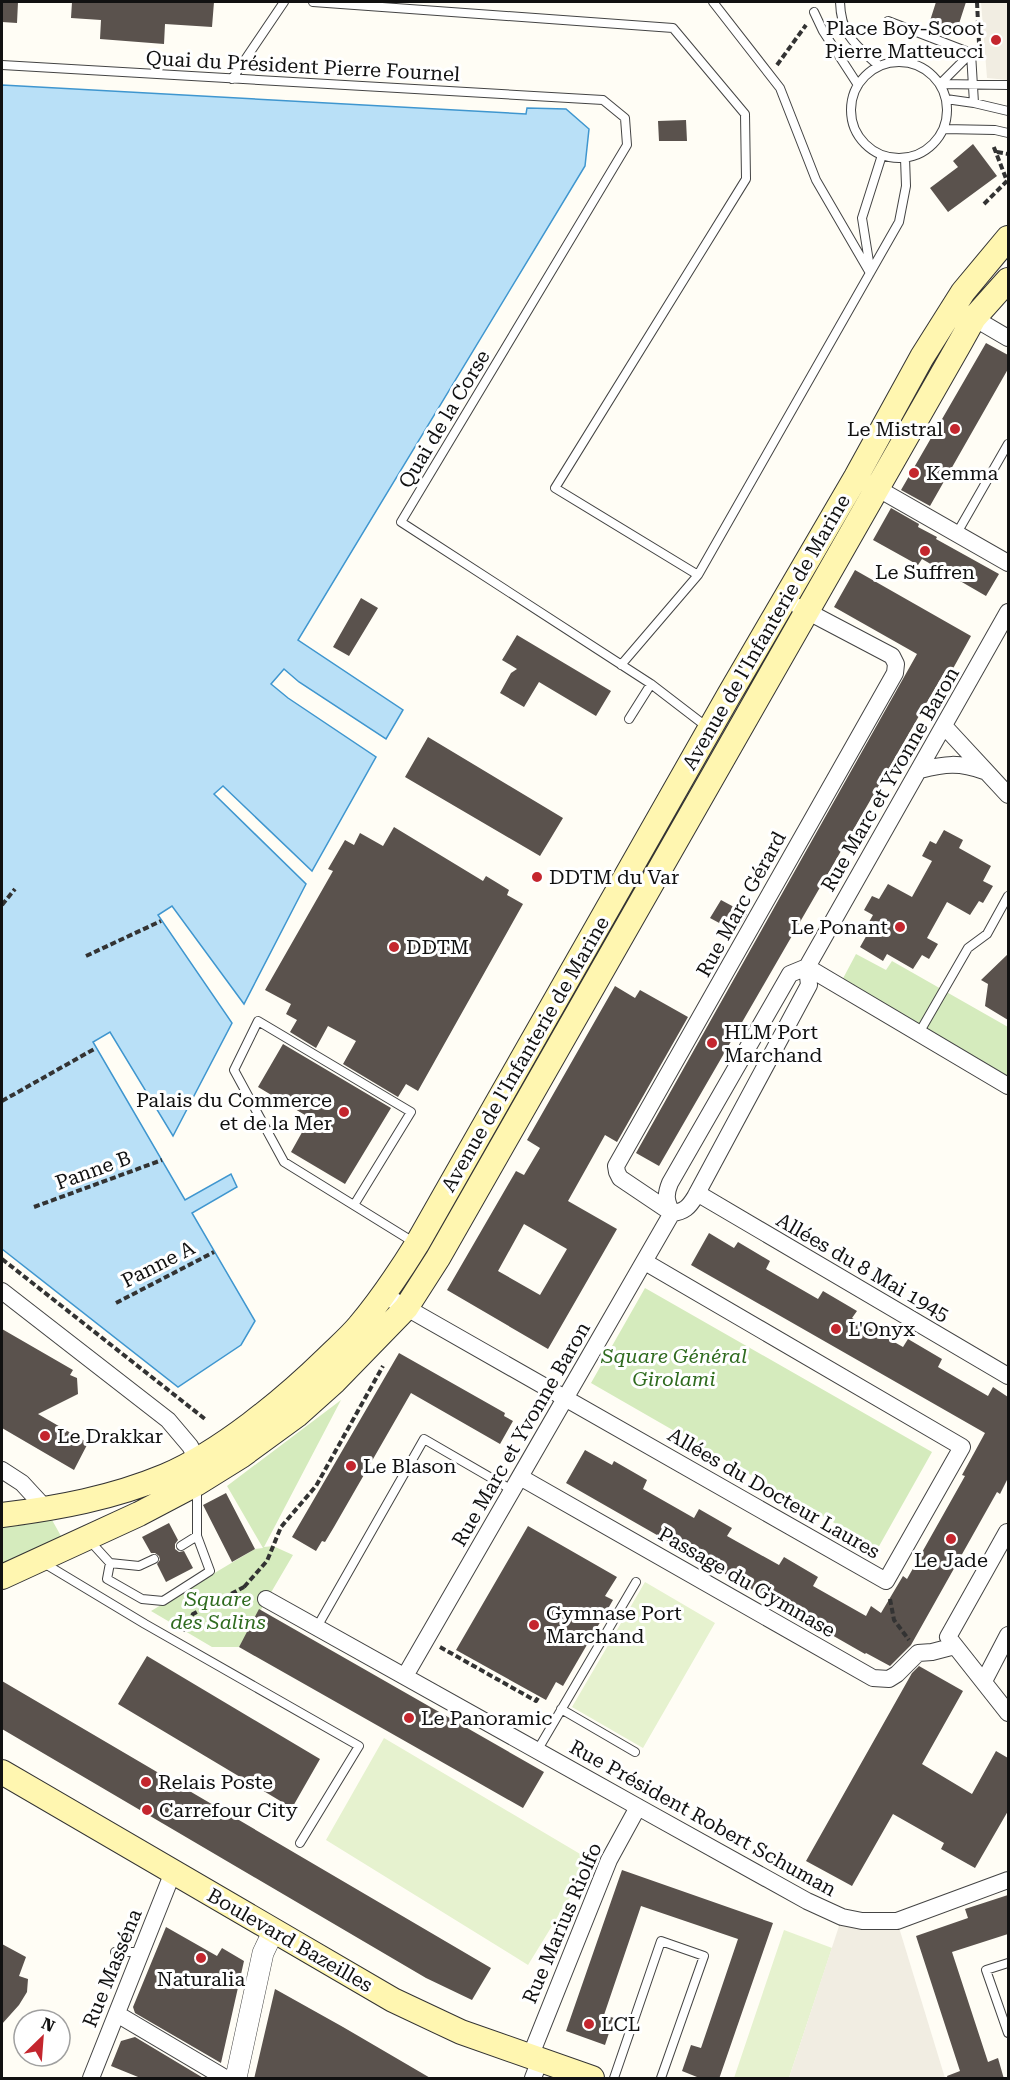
<svg xmlns="http://www.w3.org/2000/svg" width="1010" height="2080" viewBox="0 0 1010 2080" font-family="'Roboto Serif',serif">
	<style>
		.green { fill: #d5ebbd }
		.pitch { fill: #e6f2cf }
		.plaza { fill: #f1ede2 }
		.water { fill: #b9e0f7; stroke: #3f96cf; stroke-width: 1.5 }
		.building { fill: #5a524d; fill-rule: evenodd }
		.lines { fill: none; stroke-linecap: round; stroke-linejoin: round }
		.service-casing { stroke: #444; stroke-width: 10 }
		.minor-casing { stroke: #444; stroke-width: 18 }
		.tertiary-casing { stroke: #444; stroke-width: 22 }
		.secondary-casing { stroke: #333; stroke-width: 26 }
		.path { stroke: #333; stroke-width: 4; stroke-dasharray: 6 3; stroke-linecap: butt }
		.service { stroke: #fff; stroke-width: 8 }
		.minor { stroke: #fff; stroke-width: 16 }
		.tertiary { stroke: #fff; stroke-width: 21 }
		.secondary { stroke: #fff6b0; stroke-width: 24 }
		.poi-dot { fill: #c4262e; stroke: #fff; stroke-width: 2 }
		.labels { text-anchor: middle; dominant-baseline: central; stroke-width: 6; stroke-linejoin: round; paint-order: stroke }
		.poi-label { font-size: 20px; fill: #111; stroke: #fff; text-anchor: start }
		.street-label { font-size: 20px; fill: #111; stroke: #fff }
		.park-label { font-size: 20px; font-style: italic; fill: #2f6b1f; stroke: #fff }
	</style>
	<rect width="100%" height="100%" fill="#fffdf5"/>
	<!-- green -->
	<path class="green" d="M856 954 886 970 892 961 1008 1027V1079L839 986Z
		M645 1288 932 1452 878 1548 591 1383Z
		M341 1400 264 1547 273 1546 293 1555 239 1647H212L151 1611 233 1562 255 1549 263 1548 227 1486Z
		M46 1509 67 1547 2 1577V1515Z"/>
	<!-- pitch -->
	<path class="pitch" d="M645 1582 715 1623 643 1748 572 1707Z
		M384 1738 592 1861 528 1965 326 1840Z
		M784 1930 832 1948 789 2078H734Z"/>
	<!-- plaza -->
	<path class="plaza" d="M981 2H1008V80L987 78Z
		M842 1917 897 1921 945 2078H789Z"/>
	<!-- water -->
	<path class="water" d="M2 85 526 114 527 108 566 109 589 129 585 166 298 640 403 710 386 739 299 682 284 669 271 684 288 698 376 757 312 871 223 786 214 794 306 884 244 1004 172 906 158 915 232 1023 173 1136 110 1032 93 1042 185 1200 231 1174 237 1187 192 1213 255 1321 241 1345 178 1387 2 1249Z"/>
	<!-- building -->
	<path class="building" d="M2 2H18L17 23 2 22Z
		M72 2H214L212 27 165 24 164 44 100 39 101 20 71 18Z
		M936 2H966L955 36 928 27Z
		M686 120 687 141H659L658 121Z
		M973 144 997 176 948 212 930 188 958 167 953 161Z
		M986 343 1008 355V369L930 506 901 490Z
		M891 508 919 524 918 527 937 537 936 539 999 574 986 596 922 559 918 565 873 540Z
		M855 570 971 636 950 674 945 671 659 1166 636 1153 917 654 834 607Z
		M361 598 378 608 349 656 333 647Z
		M517 635 611 691 596 716 539 682 524 707 500 693 511 673 517 669 502 660Z
		M428 737 563 818 540 856 405 777Z
		M394 827 483 881 486 876 509 890 507 895 523 904 418 1091 406 1084 398 1097 343 1064 356 1041 328 1026 316 1048 290 1032 297 1020 286 1014 291 1004 265 990 333 871 328 869 345 840 354 845 360 833 383 846Z
		M944 830 963 840 959 848 991 866 983 881 993 886 983 903 979 901 970 915 947 902 927 938 938 944 929 959 922 955 913 969 887 954 883 961 860 947 868 933 864 931 873 915 864 910 872 896 879 899 888 884 912 897 932 861 922 856 930 841 936 844Z
		M721 900 747 914 736 932 710 918Z
		M1008 954V1020L985 1006 988 984 981 980Z
		M615 986 635 998 640 990 688 1017 617 1142 605 1135 568 1201 617 1229 548 1349 447 1290 516 1171 524 1175 540 1148 527 1140ZM524 1224 567 1249 540 1295 498 1271Z
		M283 1044 391 1108 345 1184 291 1152 310 1118 258 1087Z
		M709 1233 734 1248 738 1242 770 1261 766 1269 818 1299 823 1291 857 1311 852 1318 903 1347 908 1339 942 1359 938 1367 988 1396 993 1387 1008 1397V1478L1000 1494 997 1492 911 1645 890 1666 866 1653 865 1654 566 1483 585 1450 612 1465 614 1461 647 1480 643 1489 694 1518 699 1509 732 1528 727 1536 779 1565 784 1557 818 1577 813 1586 866 1616 871 1606 881 1613 903 1576 907 1579 965 1476 962 1475 985 1433 691 1265Z
		M2 1329 73 1370 70 1375 77 1378 78 1394 38 1414 88 1443 74 1470 2 1428Z
		M399 1353 505 1413 504 1416 513 1421 500 1444 411 1393 334 1527 325 1542 322 1541 316 1551 292 1537Z
		M226 1493 255 1549 232 1562 203 1505Z
		M169 1523 178 1540 175 1544V1549L179 1552 184 1551 193 1568 166 1582 157 1564 160 1560 159 1556 155 1553H151L142 1537Z
		M528 1526 617 1577 605 1596 613 1600 563 1686 556 1682 546 1700 456 1650Z
		M259 1609 544 1772 523 1808 239 1647Z
		M147 1656 320 1759 292 1808 118 1704Z
		M919 1666 963 1691 922 1764 972 1794 996 1751 1008 1758V1811L975 1868 941 1849 944 1843 893 1814 852 1886 806 1861 912 1673Z
		M2 1681 491 1968 472 2000 426 1978 2 1729Z
		M622 1870 773 1923 719 2079H702L682 2071 691 2045 701 2048 738 1939 641 1906 604 2015 614 2018 605 2045 566 2031Z
		M1008 1895V1934L952 1952 988 2062 998 2058 1004 2079H948L947 2076 960 2071 916 1936 968 1918 965 1909Z
		M166 1927 217 1956 222 1948 244 1961 221 2063 135 2013 133 2007Z
		M2 1944 26 1957 19 1976 28 1979 27 1992 19 2005 2 2024Z
		M275 1989 343 2027 432 2079H254Z
		M135 2037 205 2079H143L111 2066 121 2041Z"/>
	<g class="lines">
		<defs>
			<path id="service" d="M313 2 673 28 745 114 746 179 555 488 698 575 899 222 906 186 905 158
				M713 2 780 88 816 180 870 273
				M840 2C841 36 856 45 879 66
				M814 12 823 31 858 85
				M888 21 971 53
				M851 110a48 48 0 1 1 96 0a48 48 0 1 1-96 0Z
				M2 65 603 100 625 118 627 145 401 522 651 684 707 727
				M232 79 284 2
				M940 84 971 53 974 103
				M940 84 1008 85
				M946 99 974 103 1008 111
				M944 129 995 130 1008 133
				M870 268 862 218 882 155
				M957 533 1008 444
				M621 665 698 575
				M629 719 651 684
				M919 1033 968 948 987 934 1008 896
				M354 1205 411 1112 258 1021 234 1070 284 1162 415 1243
				M89 1540 110 1563 139 1566 154 1559
				M181 1546 197 1536V1486
				M42 1562 145 1624 359 1746 300 1843
				M110 1563 107 1579 142 1599 163 1601 210 1571 197 1536
				M317 1627 424 1439 512 1490
				M561 1709 635 1752
				M537 1751 636 1582
				M115 1952H141
				M1008 1963 986 1970 1008 2033
				M614 2078 661 1941 704 1956 661 2078"/>
			<path id="minor" d="M967 314 1008 338
				M868 483 1008 563
				M945 727 1008 795
				M920 770C945 764 959 762 984 771
				M807 967 1008 1086
				M697 1193 1008 1376
				M672 1213 620 1178 617 1172 616 1166 895 673 896 664 892 656 799 607
				M672 1213C684 1212 689 1207 695 1197L809 985 807 967 1008 612
				M672 1213C666 1201 665 1195 670 1183L790 974 807 967
				M2 1291 168 1420 190 1446 197 1459
				M384 1295 886 1581 962 1447 645 1262
				M2 1470 22 1483 46 1509
				M520 1477 873 1678 889 1679 897 1674 918 1653 932 1652 955 1646
				M1008 1533 1007 1532 948 1637 1008 1713
				M266 1599 638 1807 807 1901 842 1917 862 1921H897L1008 1880
				M405 1676 672 1213
				M984 1681 1008 1635
				M117 2014 225 2078
				M530 2057 609 1860 638 1807
				M91 2078 173 1872
				M533 2078 540 2060"/>
			<path id="tertiary" d="M236 2078 263 1953 274 1930"/>
			<path id="secondary" d="M2 1515C58 1508 112 1498 165 1476 221 1452 284 1400 327 1358 337 1348 349 1338 359 1326 381 1300 399 1273 417 1244L729 695 856 477 922 357 963 292 1008 238
				M2 1577 139 1514 196 1484 241 1456 297 1415 335 1381 406 1308 438 1258 960 343 974 318 1008 280
				M2 1772 393 2000 461 2032 592 2078"/>
		</defs>
		<!-- service casing -->
		<use href="#service" class="service-casing"/>
		<!-- minor casing -->
		<use href="#minor" class="minor-casing"/>
		<!-- tertiary casing -->
		<use href="#tertiary" class="tertiary-casing"/>
		<!-- secondary casing -->
		<use href="#secondary" class="secondary-casing"/>
		<!-- path -->
		<path class="path" d="M977 2 979 43
			M777 65 806 25
			M997 152 1008 154
			M984 204 1007 181 993 145
			M2 905 15 889
			M86 956 161 921
			M2 1101 96 1048
			M34 1207 162 1160
			M2 1259 205 1419
			M116 1303 214 1252
			M244 1587 267 1561 281 1527 316 1486 383 1366
			M890 1599 894 1620 909 1640
			M183 1631 193 1614 244 1587 246 1588
			M440 1647 536 1701 539 1696"/>
		<!-- service -->
		<use href="#service" class="service"/>
		<!-- minor -->
		<use href="#minor" class="minor"/>
		<!-- tertiary -->
		<use href="#tertiary" class="tertiary"/>
		<!-- secondary -->
		<use href="#secondary" class="secondary"/>
	</g>
	<!-- markers -->
	<g class="poi-dot">
		<circle cx="996" cy="40" r="6"/>
		<circle cx="955" cy="429" r="6"/>
		<circle cx="914" cy="473" r="6"/>
		<circle cx="925" cy="551" r="6"/>
		<circle cx="537" cy="877" r="6"/>
		<circle cx="900" cy="927" r="6"/>
		<circle cx="394" cy="947" r="6"/>
		<circle cx="712" cy="1043" r="6"/>
		<circle cx="344" cy="1112" r="6"/>
		<circle cx="836" cy="1329" r="6"/>
		<circle cx="45" cy="1436" r="6"/>
		<circle cx="351" cy="1466" r="6"/>
		<circle cx="951" cy="1539" r="6"/>
		<circle cx="534" cy="1625" r="6"/>
		<circle cx="409" cy="1718" r="6"/>
		<circle cx="146" cy="1782" r="6"/>
		<circle cx="147" cy="1810" r="6"/>
		<circle cx="201" cy="1958" r="6"/>
		<circle cx="589" cy="2024" r="6"/>
	</g>
	<g class="labels">
		<!-- poi labels -->
		<g class="poi-label">
			<text x="984" y="28" text-anchor="end">Place Boy-Scoot<tspan x="984" dy="23">Pierre Matteucci</tspan></text>
			<text x="943" y="429" text-anchor="end">Le Mistral</text>
			<text x="926" y="473">Kemma</text>
			<text x="925" y="572" text-anchor="middle">Le Suffren</text>
			<text x="549" y="877">DDTM du Var</text>
			<text x="888" y="927" text-anchor="end">Le Ponant</text>
			<text x="406" y="947">DDTM</text>
			<text x="724" y="1032">HLM Port<tspan x="724" dy="23">Marchand</tspan></text>
			<text x="332" y="1100" text-anchor="end">Palais du Commerce<tspan x="332" dy="23">et de la Mer</tspan></text>
			<text x="848" y="1329">L'Onyx</text>
			<text x="57" y="1436">Le Drakkar</text>
			<text x="363" y="1466">Le Blason</text>
			<text x="951" y="1560" text-anchor="middle">Le Jade</text>
			<text x="546" y="1613">Gymnase Port<tspan x="546" dy="23">Marchand</tspan></text>
			<text x="421" y="1718">Le Panoramic</text>
			<text x="158" y="1782">Relais Poste</text>
			<text x="159" y="1810">Carrefour City</text>
			<text x="201" y="1979" text-anchor="middle">Naturalia</text>
			<text x="601" y="2024">LCL</text>
		</g>
		<!-- street labels -->
		<g class="street-label">
			<text transform="translate(303 66) rotate(3)">Quai du Président Pierre Fournel</text>
			<text transform="translate(444 419) rotate(-59)">Quai de la Corse</text>
			<text transform="translate(766 632) rotate(-60)">Avenue de l'Infanterie de Marine</text>
			<text transform="translate(890 779) rotate(-60)">Rue Marc et Yvonne Baron</text>
			<text transform="translate(741 904) rotate(-61)">Rue Marc Gérard</text>
			<text transform="translate(525 1054) rotate(-60)">Avenue de l'Infanterie de Marine</text>
			<text transform="translate(93 1170) rotate(-20)">Panne B</text>
			<text transform="translate(158 1264) rotate(-27)">Panne A</text>
			<text transform="translate(863 1267) rotate(30)">Allées du 8 Mai 1945</text>
			<text transform="translate(521 1434) rotate(-60)">Rue Marc et Yvonne Baron</text>
			<text transform="translate(774 1493) rotate(30)">Allées du Docteur Laures</text>
			<text transform="translate(747 1582) rotate(30)">Passage du Gymnase</text>
			<text transform="translate(703 1818) rotate(29)">Rue Président Robert Schuman</text>
			<text transform="translate(562 1923) rotate(-67)">Rue Marius Riolfo</text>
			<text transform="translate(290 1940) rotate(30)">Boulevard Bazeilles</text>
			<text transform="translate(112 1968) rotate(-68)">Rue Masséna</text>
		</g>
		<!-- park labels -->
		<g class="park-label">
			<text x="674" y="1356">Square Général<tspan x="674" dy="23">Girolami</tspan></text>
			<text x="218" y="1599">Square<tspan x="218" dy="23">des Salins</tspan></text>
		</g>
	</g>
	<!-- border -->
	<rect width="1010" height="2080" fill="none" stroke="#111111" stroke-width="6"/>
	<!-- north arrow -->
	<g transform="translate(42 2038) rotate(25)"><circle r="28" fill="#ffffff" stroke="#a0a0a0" stroke-width="1.5"/>
	<path d="M0-4.5L10 22L0 15L-10 22Z" fill="#c4262e"/>
	<text y="-9" font-size="16" font-weight="bold" text-anchor="middle" fill="#111111">N</text>
	</g>
</svg>
